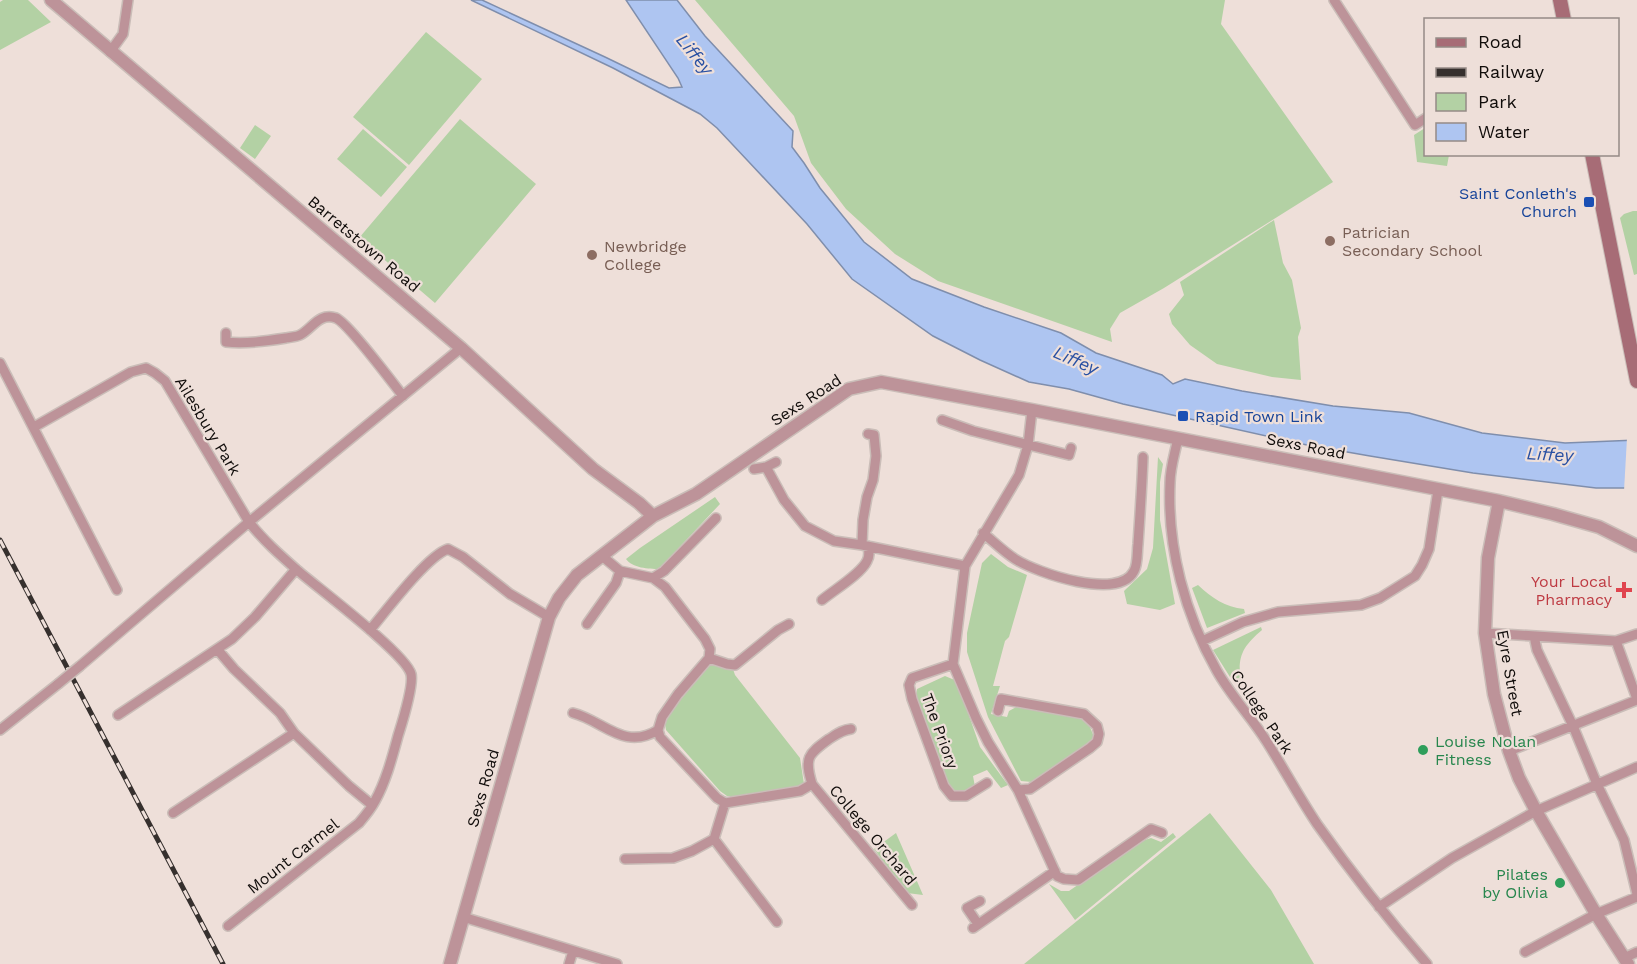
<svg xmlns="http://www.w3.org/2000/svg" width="1637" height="964" viewBox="0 0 1637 964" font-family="'Work Sans',sans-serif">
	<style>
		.green { fill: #b3d1a4 }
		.water { fill: #aec5f1; stroke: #7f8eac; stroke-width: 1.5 }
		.pier { fill: #eedfd9 }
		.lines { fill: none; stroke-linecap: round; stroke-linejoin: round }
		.minor-casing { stroke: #cabdb8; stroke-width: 12 }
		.tertiary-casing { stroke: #cabdb8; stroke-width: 15 }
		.secondary-casing { stroke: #cabdb8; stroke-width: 16 }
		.minor { stroke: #bd9399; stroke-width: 9 }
		.tertiary { stroke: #bd9399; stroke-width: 12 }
		.secondary { stroke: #a76c76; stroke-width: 14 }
		.rail-casing { stroke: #36302e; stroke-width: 5 }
		.rail { stroke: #eedfd9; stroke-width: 3; stroke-dasharray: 9; stroke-linecap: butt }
		.minor-bridge-casing { stroke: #cabdb8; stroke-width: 12; stroke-linecap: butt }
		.minor-bridge { stroke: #bd9399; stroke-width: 9 }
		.transit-dot { fill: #1a4fb4; stroke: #eedfd9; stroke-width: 2 }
		.education-dot { fill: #8d6e63; stroke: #eedfd9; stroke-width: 2 }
		.health-dot { fill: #e0444e; stroke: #eedfd9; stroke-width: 2 }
		.leisure-dot { fill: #2e9e5b; stroke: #eedfd9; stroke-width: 2 }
		.labels { text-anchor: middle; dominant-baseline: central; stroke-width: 4.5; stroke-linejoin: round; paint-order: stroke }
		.transit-label { font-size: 16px; fill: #164399; stroke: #eedfd9; text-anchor: end }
		.education-label { font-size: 16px; fill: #785e54; stroke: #eedfd9; text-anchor: start }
		.street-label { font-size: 16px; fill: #100c0a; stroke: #eedfd9 }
		.health-label { font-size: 16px; fill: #be3a42; stroke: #eedfd9; text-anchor: end }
		.leisure-label { font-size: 16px; fill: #27864d; stroke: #eedfd9; text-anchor: start }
		.water-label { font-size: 18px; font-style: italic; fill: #2950a3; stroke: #eedfd9 }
	</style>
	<rect width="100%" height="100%" fill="#eedfd9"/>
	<!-- green -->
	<path class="green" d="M3 0H28L51 22 0 50V2Z
		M695 0H1225L1221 24 1333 182 1164 288 1120 313 1110 329 1112 342 938 281 895 254 846 209 811 163 794 116Z
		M426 32 482 79 409 165 353 117Z
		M460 119 536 184 435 303 359 238Z
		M255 125 271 136 255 159 240 148Z
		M1425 128 1426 154 1449 155 1447 166 1417 162 1414 135Z
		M363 129 407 167 381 197 337 159Z
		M1633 211H1637V274L1634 275 1620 218 1624 214Z
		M1274 220 1283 263 1292 280 1301 328 1298 337 1301 380 1272 377 1217 364 1190 345 1172 324 1169 314 1184 295 1180 282Z
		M1158 457 1163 464 1160 482V520L1175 604 1160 610 1127 604 1124 591 1147 569 1153 548Z
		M715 497 720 504 659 569C649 569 632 568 626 559L640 548Z
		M991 554 1008 567 1027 575 1009 637 1005 641 993 686H1000L991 714 1007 717 1009 711 1018 706 1082 719 1090 727 1094 737 1082 748 1032 782 1021 781 988 717 967 652V633L982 563Z
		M1198 585C1212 598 1225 607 1244 609L1245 613 1207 628 1192 588Z
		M1261 627 1262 630C1242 647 1237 657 1241 683L1230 677 1213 650Z
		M708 665C715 664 724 669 733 669L735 675 800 758 804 784 798 787 735 796H727L720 791 666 730 665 724 667 717Z
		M945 676 957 681 980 747 1008 785 1001 788 987 770 973 776 975 787 962 794 954 790 948 784 916 696 917 689Z
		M1210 813 1271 890 1314 964H1024Z
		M896 833 923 895 907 893 874 849Z
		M1173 833 1176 837 1075 920 1049 884 1061 891H1069L1142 841 1151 838 1161 842Z"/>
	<!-- water -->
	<path class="water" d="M471 0H482L605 57 669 88 682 87 678 78 626 0H677L705 36 793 131 792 147 804 163 820 188 864 242 912 279 984 307 1061 333 1096 353 1162 375 1173 384 1185 379 1242 391 1333 406 1409 413 1482 433 1565 443 1637 440V488H1596L1473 473 1370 456 1307 445 1123 404 1069 389 1029 382 980 360 933 336 852 279 807 224 748 161 717 128 700 114 613 68Z"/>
	<!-- pier -->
	<path class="pier" d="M1637 437V491H1624L1627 438Z"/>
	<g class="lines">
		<defs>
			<path id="minor" d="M1334 0 1415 125 1426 118
				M110 52 123 34 128 0
				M226 333V342C246 344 266 341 286 338 290 337 296 337 300 335 312 329 319 312 336 318 348 323 392 382 403 396
				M0 363 117 590
				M1032 410 1028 445 1019 475 965 566 953 664 976 718 988 742 1018 790 1057 876 1064 879 1078 880 1151 829 1162 833
				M942 420 973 431 1069 455 1071 448
				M34 427 131 372 146 368 155 373 165 381 249 522C263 540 280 555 297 570 318 588 406 654 411 674 414 686 402 723 398 736 392 758 386 781 375 801 371 809 365 816 359 823L228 926
				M1178 438C1175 453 1170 468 1170 483 1167 547 1185 615 1217 671 1231 696 1252 718 1267 742 1284 769 1299 797 1317 824 1351 872 1388 919 1427 964
				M766 467 784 500 805 526 834 541 862 545 965 566
				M754 469 766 467 776 462
				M983 533C994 542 1004 552 1015 559 1037 573 1119 601 1134 571 1138 564 1137 552 1138 544 1140 515 1142 486 1143 457
				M862 545 863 520 867 497 873 480 876 456 874 435 868 434
				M602 556 620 571 653 578 665 587 705 639 710 649 709 658 678 694 662 717 658 730 660 737 717 798 725 803 714 839 692 851 673 858 625 859
				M653 578 664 571 716 518
				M822 600C834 590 861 574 867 561 870 556 869 552 868 546
				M587 624 616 583 620 571
				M370 630C386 611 427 556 448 549L463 557 510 594 549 617
				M1485 633 1616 641 1637 634
				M1534 636 1537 650 1573 726 1597 784 1624 840 1637 894
				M1202 641 1243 622 1278 612 1361 605 1380 598 1415 576 1422 565 1429 549 1438 490
				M1616 641 1637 699
				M217 649 234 669 280 713 294 733 349 786 372 805
				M709 658 727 664 735 665 778 630 789 624
				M953 664 912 678 909 685 912 699 944 786 952 796H966L987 783
				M80 666 249 522 461 348
				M998 711 1001 699 1084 714 1097 726 1099 734 1097 742 1090 748 1030 789 1018 790
				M573 713C604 721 624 751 658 730
				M118 715 232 639 255 617 296 569
				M851 729C842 730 837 734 829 739 808 754 804 758 812 784L912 905
				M0 730 58 684
				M1509 751 1637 700
				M725 803 800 791 812 784
				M173 813 294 733
				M714 839 777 922
				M1379 907 1452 858 1536 811 1637 767
				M463 917 617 964
				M978 924 967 908 980 901
				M973 928 1055 871
				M1525 952 1596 914 1637 897
				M1624 958 1637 952
				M569 964 573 951"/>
			<path id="tertiary" d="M51 0 461 348 593 469 639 503 653 516
				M1499 501 1488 558 1485 633 1494 694 1509 751 1519 778 1536 811 1596 914 1628 964
				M450 964 549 617 559 598 577 575 653 516 696 494 849 389 881 382 1032 410 1499 501 1553 514 1599 527 1637 546"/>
			<path id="secondary" d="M1560 0 1564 20
				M1592 154 1637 381"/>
		</defs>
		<!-- minor casing -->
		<use href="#minor" class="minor-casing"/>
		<!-- tertiary casing -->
		<use href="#tertiary" class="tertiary-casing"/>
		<!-- secondary casing -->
		<use href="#secondary" class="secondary-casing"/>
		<!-- minor -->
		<use href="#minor" class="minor"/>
		<!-- tertiary -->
		<use href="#tertiary" class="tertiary"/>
		<!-- secondary -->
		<use href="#secondary" class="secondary"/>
		<defs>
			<path id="rail" d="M0 540 223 964"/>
		</defs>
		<!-- rail casing -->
		<use href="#rail" class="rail-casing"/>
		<!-- rail -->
		<use href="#rail" class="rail"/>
		<defs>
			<path id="minor-bridge" d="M58 684 80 666"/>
		</defs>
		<!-- minor-bridge casing -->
		<use href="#minor-bridge" class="minor-bridge-casing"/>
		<!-- minor-bridge -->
		<use href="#minor-bridge" class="minor-bridge"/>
	</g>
	<!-- markers -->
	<g class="transit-dot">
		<rect x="1583" y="196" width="12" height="12" rx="3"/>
		<rect x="1177" y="410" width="12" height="12" rx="3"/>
	</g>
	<g class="education-dot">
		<circle cx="1330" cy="241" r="6"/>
		<circle cx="592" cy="255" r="6"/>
	</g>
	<path class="health-dot" d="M1621 581h6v6h6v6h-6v6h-6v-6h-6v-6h6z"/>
	<g class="leisure-dot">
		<circle cx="1423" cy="750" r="6"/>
		<circle cx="1560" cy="883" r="6"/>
	</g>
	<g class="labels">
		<!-- transit labels -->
		<g class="transit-label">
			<text x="1577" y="193">Saint Conleth's<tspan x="1577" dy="18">Church</tspan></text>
			<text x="1195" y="416" text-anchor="start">Rapid Town Link</text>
		</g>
		<!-- education labels -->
		<g class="education-label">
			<text x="1342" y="232">Patrician<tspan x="1342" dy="18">Secondary School</tspan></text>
			<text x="604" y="246">Newbridge<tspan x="604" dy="18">College</tspan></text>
		</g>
		<!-- street labels -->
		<g class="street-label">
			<text transform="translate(364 244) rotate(40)">Barretstown Road</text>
			<text transform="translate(806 400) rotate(-33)">Sexs Road</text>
			<text transform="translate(208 426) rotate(59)">Ailesbury Park</text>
			<text transform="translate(1306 446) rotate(11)">Sexs Road</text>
			<text transform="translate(1510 673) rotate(80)">Eyre Street</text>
			<text transform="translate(1262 712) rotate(56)">College Park</text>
			<text transform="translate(940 731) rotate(70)">The Priory</text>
			<text transform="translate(483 788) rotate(-74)">Sexs Road</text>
			<text transform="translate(873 835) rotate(50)">College Orchard</text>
			<text transform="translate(293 856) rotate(-38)">Mount Carmel</text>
		</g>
		<!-- health labels -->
		<g class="health-label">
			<text x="1612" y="581">Your Local<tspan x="1612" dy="18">Pharmacy</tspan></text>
		</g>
		<!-- leisure labels -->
		<g class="leisure-label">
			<text x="1435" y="741">Louise Nolan<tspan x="1435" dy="18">Fitness</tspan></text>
			<text x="1548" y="874" text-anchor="end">Pilates<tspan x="1548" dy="18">by Olivia</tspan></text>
		</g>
		<!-- water labels -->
		<g class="water-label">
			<text transform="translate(695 54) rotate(51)">Liffey</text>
			<text transform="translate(1076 360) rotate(23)">Liffey</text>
			<text transform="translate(1550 454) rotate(3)">Liffey</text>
		</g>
	</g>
	<!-- legend -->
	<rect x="1424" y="18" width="195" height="138" fill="#eedfd9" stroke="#958b86" stroke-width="1.5"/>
	<rect x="1436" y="38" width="30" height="9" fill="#a76c76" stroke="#958b86" stroke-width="1.5"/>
	<text x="1478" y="48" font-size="18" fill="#100c0a">Road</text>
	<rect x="1436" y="68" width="30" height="9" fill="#36302e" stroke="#958b86" stroke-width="1.5"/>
	<text x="1478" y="78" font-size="18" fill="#100c0a">Railway</text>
	<rect x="1436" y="93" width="30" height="18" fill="#b3d1a4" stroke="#958b86" stroke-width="1.5"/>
	<text x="1478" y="108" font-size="18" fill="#100c0a">Park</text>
	<rect x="1436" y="123" width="30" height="18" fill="#aec5f1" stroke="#958b86" stroke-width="1.5"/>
	<text x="1478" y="138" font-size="18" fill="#100c0a">Water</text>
</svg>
